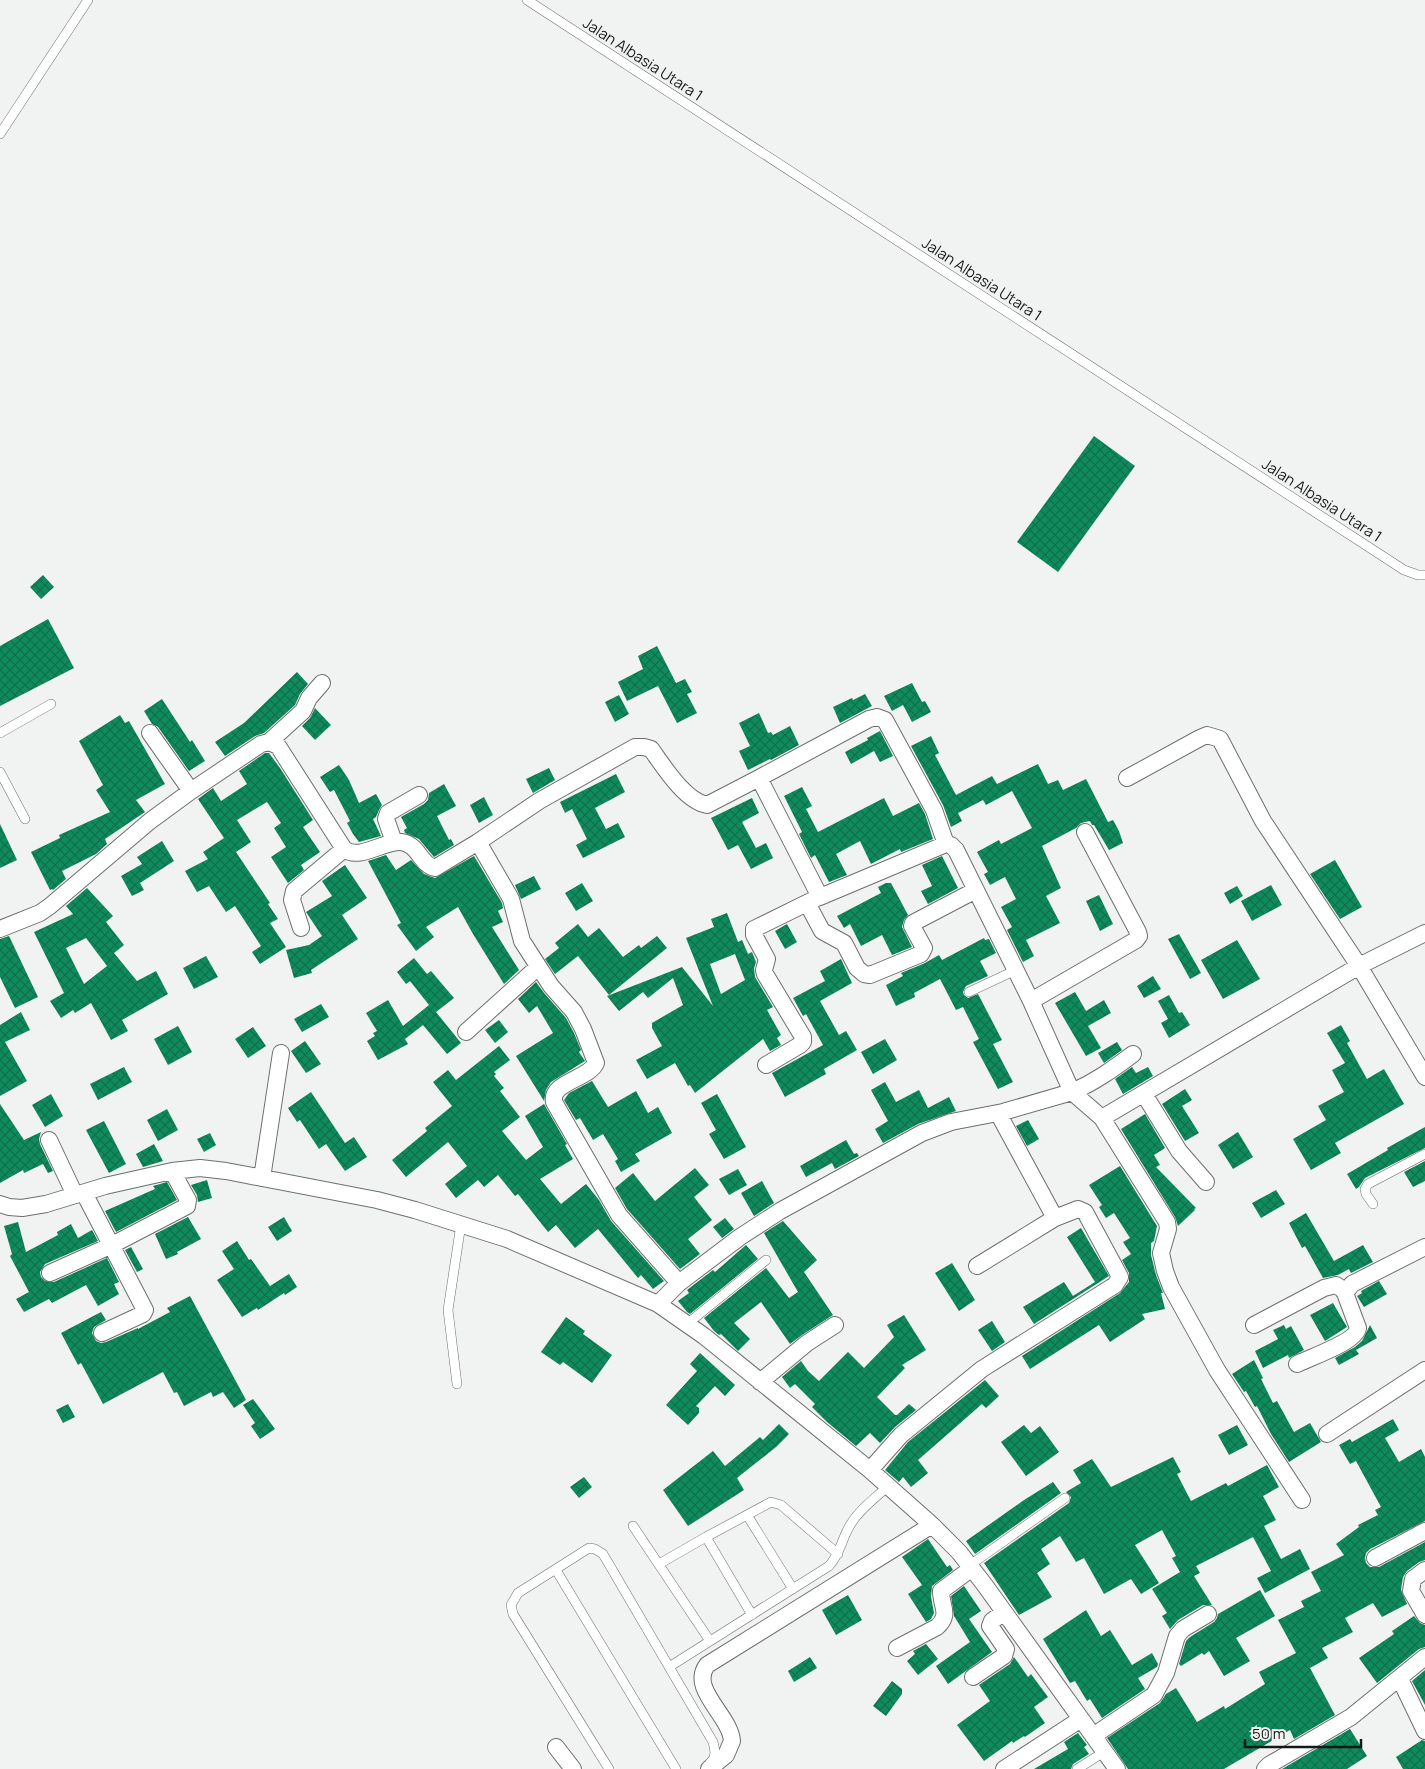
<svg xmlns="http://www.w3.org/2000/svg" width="1425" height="1769" viewBox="0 0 1425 1769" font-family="Manrope,sans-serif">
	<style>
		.building { fill: url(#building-cross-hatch); fill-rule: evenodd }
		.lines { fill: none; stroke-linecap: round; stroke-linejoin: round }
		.lane-casing { stroke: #6d6f6e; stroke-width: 10 }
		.street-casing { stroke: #6d6f6e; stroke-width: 18 }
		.lane { stroke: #fff; stroke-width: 9 }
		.street { stroke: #fff; stroke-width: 16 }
		.labels { text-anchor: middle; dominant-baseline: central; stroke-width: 4; stroke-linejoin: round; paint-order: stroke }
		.street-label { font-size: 15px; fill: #171818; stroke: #f0f3f1 }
	</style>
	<defs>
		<pattern id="building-cross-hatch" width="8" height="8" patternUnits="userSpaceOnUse" patternTransform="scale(1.25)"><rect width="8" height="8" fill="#108b5e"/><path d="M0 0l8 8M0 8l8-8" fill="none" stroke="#0e714d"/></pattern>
	</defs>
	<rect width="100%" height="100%" fill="#f0f3f1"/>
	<!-- building -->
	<path class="building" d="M1094 436 1135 466 1058 572 1017 542Z
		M43 575 54 587 41 599 30 587Z
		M48 619 74 668 0 706V646Z
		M657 646 676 683 685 679 692 692 687 694 697 713 677 723 658 686 627 701 618 682 643 669 638 656Z
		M297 672 308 684 300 694 295 705 264 733 255 736 225 756 215 742 244 723Z
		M912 683 922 702 925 701 931 712 912 722 903 705 892 711 884 696Z
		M865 694 872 706 840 723 833 707 852 698 853 700Z
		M619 695 629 714 615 722 605 702Z
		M162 699 190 742 192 740 205 761 189 771 158 727 152 724 144 711Z
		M315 708 331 725 315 740 302 726 310 718Z
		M759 713 768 733 771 732 773 735 790 726 799 745 771 760 770 759 748 770 739 751 750 746 739 723Z
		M120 715 125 723 129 721 165 784 136 800 145 812 105 839 107 844 96 854 62 871 66 879 53 890 52 889 50 890 31 852 60 838 59 835 110 812 96 790 103 785 79 741Z
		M880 731 893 756 880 762 874 751 851 764 845 752 868 740 867 738Z
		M931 736 939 753 935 755 956 795 992 776 997 784 1038 764 1048 784 1058 780 1063 790 1086 779 1108 822 1113 820 1119 831 1123 843 1109 850 1094 825H1092L1090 821 1081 823 1076 828 1042 846 1061 888 1046 896 1060 923 1026 940 1034 956 1023 962 1007 930 1012 927 1001 907 1016 899 1005 877 990 885 984 874 988 872 977 852 999 840 1001 844 1032 828 1012 791 986 805 983 800 958 813 962 821 951 827 943 805 911 746Z
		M265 753H269L280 768 313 820 303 827 320 852 301 865 304 870 288 883 271 857 286 847 274 828 281 823 267 802 237 820 251 842 236 852 270 903 268 904 278 919 270 923 286 947 260 964 252 952 261 946 235 906 226 912 209 886 197 892 185 871 208 859 203 852 224 838 198 799 213 788 221 801 247 784 239 771Z
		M339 765 349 780 359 803 376 794 382 805 379 810 376 817 373 819 381 836 359 842 353 834 347 823 350 821 334 790 330 792 320 777Z
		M549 768 555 780 533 793 526 779Z
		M616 774 625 792 595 808 606 829 618 823 625 837 583 858 576 845 587 839 572 809 565 813 560 802Z
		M444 784 456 806 437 816 449 840 451 839 454 845 434 857 419 839 405 833 404 830 407 828 401 817 424 804 428 800 429 793Z
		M802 787 812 806 806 809 818 832 884 798 893 816 919 803 925 814 933 839 901 852 900 849 871 864 860 841 836 854 847 875 829 882 815 855 811 858 799 834 802 832 784 796Z
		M484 797 493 815 479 823 470 805Z
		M752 798 759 813 742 822 756 848 766 843 773 858 751 869 738 845 728 850 711 818Z
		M0 824 17 860 0 868Z
		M162 841 174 861 140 883 144 890 132 896 121 876 142 864 137 857Z
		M386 855 396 870 411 860 424 874 435 878 474 856 502 903 503 908 498 911 503 922 492 927 519 970 504 984 473 934 458 907 426 927 434 937 416 951 397 925 401 923 368 861Z
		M942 856 958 888 928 904 921 891 932 886 922 865Z
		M1335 860 1362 907 1340 919 1310 874Z
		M345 865 367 898 342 915 358 939 311 970 312 973 294 978 286 950 309 945 322 936 306 912 332 896 322 881Z
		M534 876 541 889 521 899 515 885Z
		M582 883 593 901 576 911 565 893Z
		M886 883H891L908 915 904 920 902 927 912 947 892 955 882 935 861 946 850 924 844 928 837 916 881 893 878 887Z
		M1271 885 1282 905 1252 921 1241 901Z
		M1237 886 1243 896 1230 904 1224 893Z
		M87 888 113 916 106 922 124 945 114 953 137 981 156 971 168 994 122 1020 128 1031 111 1040 91 1003 75 1013 73 1010 61 1018 50 1001 64 993 34 932 73 914 66 906ZM86 938 107 966 84 984 66 948Z
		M1099 895 1113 924 1100 931 1086 901Z
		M727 913 738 942 742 940 748 954 752 952 756 962 754 968 755 977 773 1007 767 1010 781 1035 777 1038 781 1045 770 1051 763 1039 695 1093 690 1085 688 1086 675 1063 647 1079 636 1060 662 1046 652 1028V1023L683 1005 673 978 648 998 643 992 619 1011 607 996 682 967 713 1006 686 938 714 927 711 919ZM735 954 745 980 721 994 710 964Z
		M578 924 588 937 599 928 623 957 639 945 641 948 657 936 667 948 609 995 578 956 555 974 545 959 559 948 555 943Z
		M787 924 797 942 785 949 775 931Z
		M1179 934 1201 973 1190 979 1168 939Z
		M9 936 38 997 15 1008 0 977V939Z
		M984 938 985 940 989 939 996 953 980 961 988 976 966 986 963 992 964 995 968 998 978 994 1002 1040 993 1044 1013 1082 998 1089 973 1042 979 1039 963 1007 956 1010 940 979 914 993 915 997 896 1006 886 985 903 976 901 973 925 963 939 955 942 960Z
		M1237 940 1260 979 1223 999 1201 960Z
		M206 956 218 977 194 989 183 968Z
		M414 958 427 974 431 971 454 998 436 1012 461 1043 447 1054 423 1025 405 1039 408 1044 378 1060 367 1041 375 1036 373 1033 377 1031 366 1013 388 1000 403 1026 429 1005 410 981 406 984 397 972Z
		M841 959 852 983 820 1001 839 1035 846 1031 857 1050 824 1069 826 1074 785 1097 772 1073 823 1045 806 1014 803 1016 793 998 825 981 820 971Z
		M1153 976 1161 989 1144 998 1137 986Z
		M536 982 544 993 566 1018 574 1033 581 1050 579 1052 585 1061 551 1082 546 1090 544 1101 516 1056 553 1033 537 1006 529 1013 518 999Z
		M1075 992 1086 1011 1104 1000 1111 1013 1088 1026 1101 1048 1086 1056 1055 1003Z
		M1169 995 1179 1013 1182 1012 1190 1025 1169 1038 1161 1023 1168 1019 1158 1001Z
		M321 1004 329 1017 302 1032 294 1019Z
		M21 1012 30 1030 5 1042 27 1081 0 1096V1025Z
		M499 1020 508 1032 495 1043 485 1030Z
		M1341 1025 1350 1041 1347 1043 1367 1079 1384 1069 1404 1104 1335 1143 1341 1153 1311 1170 1293 1139 1326 1120 1318 1106 1344 1092 1332 1070 1345 1063 1327 1033Z
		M178 1026 192 1052 168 1065 154 1039Z
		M253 1027 266 1046 248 1058 235 1039Z
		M885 1039 897 1060 873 1074 861 1052Z
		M305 1041 321 1064 306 1073 291 1051Z
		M1117 1042 1122 1050 1104 1063 1098 1053Z
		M499 1046 510 1060 494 1072 496 1074 494 1076 504 1088 500 1091 520 1117 502 1131 526 1160 543 1147 525 1116 544 1104 567 1144 565 1145 573 1159 540 1179 561 1204 586 1184 599 1200 611 1221 664 1281 653 1289 641 1275 638 1278 598 1229 575 1248 556 1225 548 1232 518 1194 515 1196 498 1175 484 1187 478 1180 456 1198 445 1184 467 1166 448 1142 406 1177 392 1160 427 1131 425 1128 452 1106 433 1082 448 1070 456 1080Z
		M124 1067 132 1082 98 1100 90 1084Z
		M1132 1067 1136 1073 1148 1067 1153 1076 1123 1094 1115 1079Z
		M592 1081 608 1107 636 1091 648 1113 658 1107 672 1133 635 1154 640 1161 621 1172 615 1161 618 1159 603 1134 593 1140 580 1118 576 1120 564 1100 569 1093Z
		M885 1082 896 1102 919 1090 928 1108 949 1097 956 1111 918 1124 883 1143 875 1129 888 1121 871 1090Z
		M1185 1089 1192 1100 1182 1106 1199 1133 1185 1141 1162 1104Z
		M311 1092 345 1143 354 1137 367 1157 345 1171 326 1144 319 1149 300 1120 297 1122 288 1108Z
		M51 1094 63 1116 45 1127 32 1105Z
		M717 1094 746 1147 724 1159 709 1134 716 1130 701 1103Z
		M0 1104 24 1140 41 1132 39 1139 40 1144 53 1171 48 1173 43 1164 24 1173 23 1170 0 1183Z
		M167 1109 178 1130 158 1141 147 1120Z
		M1145 1114 1165 1148 1154 1155 1160 1165 1156 1167 1196 1208 1194 1209 1195 1210 1178 1226 1175 1217 1121 1129Z
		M1028 1120 1039 1139 1027 1146 1016 1126Z
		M104 1121 126 1164 109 1173 86 1130Z
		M1425 1127V1148L1365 1178 1359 1187 1356 1189 1347 1174 1388 1150 1387 1148Z
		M1238 1132 1253 1157 1233 1169 1218 1145Z
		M210 1133 216 1145 204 1152 197 1139Z
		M846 1140 854 1154 857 1153 859 1156 835 1169 832 1163 806 1177 800 1166Z
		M154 1144 163 1161 143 1167 136 1154Z
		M1425 1161V1181L1413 1187 1404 1172Z
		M1120 1166 1157 1226 1154 1241 1151 1243V1255L1156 1275 1163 1293H1161L1165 1309 1142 1314 1145 1319 1110 1342 1099 1325 1030 1369 1022 1356 1120 1293 1129 1282V1273L1122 1260 1131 1254 1123 1242 1130 1238 1114 1213 1106 1218 1099 1207 1102 1205 1089 1185Z
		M695 1168 709 1185 694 1197 712 1220 688 1239 700 1254 680 1269 627 1209 615 1188 633 1173 655 1201Z
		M738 1169 747 1185 729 1195 719 1179Z
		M207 1180 212 1198 198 1202 197 1195 191 1185Z
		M762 1181 774 1203 754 1216 741 1193Z
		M167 1182 177 1200 116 1232 105 1211 155 1189 153 1186Z
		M1276 1190 1285 1204 1261 1218 1252 1203Z
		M1306 1213 1334 1261 1363 1245 1373 1262 1351 1273 1349 1269 1338 1275 1323 1278 1305 1246 1302 1248 1289 1223Z
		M188 1217 201 1239 177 1252 178 1254 166 1259 155 1234Z
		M284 1217 292 1231 277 1241 268 1227Z
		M725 1218 734 1229 722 1238 713 1227Z
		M783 1221 817 1260 804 1272 833 1315 802 1335 790 1344 761 1302 734 1323 750 1339 738 1351 721 1334 719 1335 714 1331 704 1318 766 1268 789 1298 798 1292 764 1233Z
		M18 1222 26 1252 58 1235 57 1232 71 1224 78 1238 92 1230 98 1241 45 1264 40 1272 41 1277 45 1281 54 1282 107 1258 119 1282 114 1284 119 1294 98 1306 86 1285 52 1303 49 1299 24 1312 16 1299 29 1292 10 1256 12 1254 4 1226Z
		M1081 1228 1109 1276 1034 1324 1023 1307 1064 1282 1073 1296 1095 1282 1067 1237Z
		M237 1241 249 1260 251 1259 270 1286 289 1274 297 1287 285 1295 284 1293 258 1310 257 1308 242 1317 217 1280 234 1269 222 1251Z
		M746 1245 758 1259 690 1314 687 1312 678 1301 689 1293 687 1290 713 1270 715 1272Z
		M131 1247 143 1269 137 1272 125 1250Z
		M952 1263 975 1300 959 1311 935 1273Z
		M1379 1281 1387 1294 1364 1307 1357 1296 1362 1293 1361 1291Z
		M190 1296 246 1400 234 1408 223 1392 213 1397 211 1392 184 1406 177 1392 174 1393 163 1372 103 1404 81 1363 78 1365 61 1333 101 1312 106 1320 94 1327 92 1333 96 1341 101 1343 106 1342 138 1328V1329L170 1312 167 1308Z
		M1333 1303 1347 1327 1325 1341 1310 1315Z
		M904 1315 926 1350 902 1365 905 1368 877 1397 895 1415H897L909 1404 916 1410 895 1427 880 1443 870 1433 856 1446 827 1422 812 1407 815 1404 795 1384 790 1388 782 1377 801 1361 808 1371 819 1381 848 1352 864 1368 894 1337 887 1325Z
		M566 1317 585 1331 583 1334 612 1355 592 1383 563 1362 560 1365 541 1352Z
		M992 1321 1005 1342 992 1351 978 1330Z
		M1284 1325 1286 1329 1291 1326 1304 1350 1289 1358 1288 1355 1263 1368 1255 1351 1278 1339 1273 1330Z
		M1370 1325 1377 1338 1356 1350 1359 1354 1339 1365 1335 1358 1355 1347 1362 1341Z
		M700 1353 735 1385 725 1396 715 1386 696 1406 699 1408V1413L688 1425 666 1405 697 1371 690 1364Z
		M1254 1360 1263 1378 1261 1379 1273 1403 1277 1401 1294 1432 1310 1423 1321 1442 1289 1462 1271 1434 1257 1406 1255 1407 1246 1391 1244 1392 1232 1374Z
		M985 1380 999 1396 986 1408 982 1404 918 1460 928 1473 911 1487 903 1477 899 1482 885 1470 908 1442Z
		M253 1399 275 1429 260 1439 251 1426 255 1423 243 1405Z
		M68 1404 75 1417 63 1423 56 1410Z
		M1393 1419 1399 1430 1385 1438 1399 1462 1421 1449 1425 1457V1521L1370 1549 1366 1553 1365 1558 1366 1563 1370 1567H1379L1425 1542V1560L1419 1562 1407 1571 1403 1577 1401 1590 1407 1604 1382 1617 1373 1603 1345 1618 1353 1632 1322 1648 1328 1658 1310 1668 1335 1715 1294 1739 1290 1730 1224 1769H1128L1107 1738 1160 1703 1166 1694 1176 1688 1197 1722 1224 1706 1225 1709 1265 1684 1259 1672 1296 1653 1278 1620 1304 1607 1301 1601 1321 1591 1311 1572 1344 1555 1336 1544 1359 1527 1358 1525 1378 1515 1375 1510 1381 1507 1356 1461 1350 1464 1339 1445 1350 1439 1352 1442Z
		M779 1424 789 1434 776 1447 737 1478 744 1490 688 1526 663 1490 713 1451 725 1466 760 1437 763 1440Z
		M1024 1425 1031 1433 1040 1426 1059 1452 1026 1476 1001 1442Z
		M1237 1425 1248 1445 1229 1455 1218 1435Z
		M1173 1457 1181 1472 1177 1474 1191 1501 1226 1483 1228 1486 1267 1465 1279 1487 1263 1496 1276 1520 1264 1526 1281 1559 1300 1549 1310 1569 1265 1593 1257 1578 1271 1571 1253 1537 1196 1566 1200 1573 1194 1576 1212 1605H1203L1178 1620 1170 1629 1162 1616 1167 1613 1152 1589 1180 1572 1172 1558 1176 1556 1162 1530 1135 1545 1159 1583 1141 1594 1131 1579 1104 1594 1084 1558 1076 1562 1060 1536 1041 1549 1050 1564 1037 1573 1052 1597 1019 1615 984 1563 1069 1503 1071 1497 1066 1492 1081 1483 1073 1470 1092 1459 1111 1487Z
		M584 1477 592 1487 579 1498 570 1487Z
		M1053 1482 1061 1493 975 1554 966 1541 1024 1500Z
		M928 1539 947 1567 950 1565 953 1570 932 1586 931 1597 934 1613 931 1619 926 1622 908 1594 922 1585 902 1557Z
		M964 1586 981 1611 969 1619 992 1652 948 1684 936 1666 970 1642 954 1616 951 1596Z
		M1260 1590 1275 1616 1236 1638 1250 1661 1224 1676 1209 1651 1204 1655 1202 1653 1181 1666 1179 1664 1186 1641 1190 1637 1214 1622 1217 1618 1218 1614Z
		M848 1595 862 1620 836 1635 822 1610Z
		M1086 1610 1101 1636 1110 1630 1132 1665 1152 1653 1158 1664 1157 1667 1138 1678 1145 1689 1102 1718 1090 1699 1087 1701 1075 1681 1070 1683 1043 1639Z
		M1414 1616 1420 1623 1425 1625V1647L1419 1649 1377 1683 1359 1658 1394 1634 1392 1631Z
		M926 1644 938 1659 918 1675 907 1661 915 1654 913 1651Z
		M810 1657 817 1668 794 1682 788 1671Z
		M1014 1657 1028 1677 1031 1674 1048 1697 1034 1707 1045 1723 1025 1737 1024 1736 1013 1743 1012 1741 984 1761 957 1725 990 1701 979 1685 1010 1664Z
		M1425 1670V1705L1412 1681Z
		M892 1681 902 1689V1694L886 1716 873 1706Z
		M1350 1729 1367 1756 1347 1769H1282Z
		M1078 1733 1087 1745 1084 1747 1089 1754 1073 1764 1071 1769H1034L1068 1749 1064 1742Z
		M1422 1740 1425 1741V1769H1403L1396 1757Z"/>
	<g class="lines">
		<defs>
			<path id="lane" d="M527 0 1404 570 1418 575H1425
				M0 134 88 0
				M0 733 51 704
				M0 772 25 819
				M969 992 1016 970
				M1373 1204 1366 1194 1365 1189 1368 1184 1425 1154
				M687 1324 766 1260
				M457 1384 448 1310 461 1224
				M747 1515 793 1589
				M633 1526 710 1641
				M706 1537 752 1615
				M659 1564 706 1537 771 1502 781 1505 838 1554
				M970 1565 1065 1498
				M556 1570 676 1769
				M669 1667 829 1566C839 1555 841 1543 847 1531 855 1513 873 1500 887 1487
				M609 1769 513 1614 511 1605 518 1593 589 1548 595 1549 603 1554 713 1742C715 1750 717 1757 710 1763
				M1077 1769 1104 1752"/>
			<path id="street" d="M150 733 191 791
				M269 742 303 711 309 698 322 683
				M759 778 869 719 877 717 885 720 934 810 946 844
				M1127 778 1200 738 1207 735 1220 739 1263 821 1359 966 1425 1077
				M394 842 386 819 388 813 419 795
				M478 842 539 801 635 747H644L651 749C664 767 685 801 707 805L759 778 820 897 946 844 951 845 956 850 1031 1001 1072 1092C1095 1082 1113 1069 1133 1054
				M807 903 822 931 844 943 857 968 864 974 870 975 921 954 924 948 912 926 913 923 976 890
				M301 928 292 900 294 891 344 849
				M0 929 40 913 50 906 150 821 191 791 261 744 269 742 278 746 344 849C359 861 383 841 401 842 419 844 420 865 435 868L478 842 511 899 522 941 551 986 574 1012 583 1029 596 1063C589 1079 550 1082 554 1102L619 1215 679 1283
				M1031 1001 1136 940 1139 936 1138 932 1085 832
				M466 1032 538 967
				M766 1065 800 1045 803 1042V1037L765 974 764 970 767 959 754 935V929L815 899
				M1144 1094 1179 1151 1206 1182
				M1102 1118 1167 1222 1168 1229 1161 1253 1165 1271 1171 1287 1217 1370 1302 1500
				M49 1140 75 1195
				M262 1178 281 1053
				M84 1193 145 1310 143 1314 102 1333
				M0 1204 9 1207 22 1208 46 1204 105 1186 172 1171 200 1168 226 1171 377 1200 415 1210 507 1239 658 1304 704 1336 870 1470 932 1525 959 1552 984 1584 1117 1769
				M977 1266 1055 1218 998 1113
				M50 1273 112 1245 187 1206 188 1200 172 1171
				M658 1304 679 1283 740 1237 780 1211 922 1133 951 1122 1003 1112 1072 1092 1102 1118 1359 966 1425 933
				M1254 1325 1324 1288 1336 1285 1342 1289 1345 1293
				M1297 1364C1311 1357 1356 1342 1358 1328L1345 1293 1352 1284 1425 1247
				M760 1382 807 1343 835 1325
				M1327 1434 1425 1370
				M870 1470 901 1435 982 1369 1115 1285 1120 1277 1118 1273 1085 1212 1078 1209 1055 1218
				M1375 1558 1425 1531
				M1425 1570 1413 1579 1411 1591 1425 1615
				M897 1648 937 1627C951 1614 941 1607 941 1591L972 1568
				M973 1677 1004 1656 1006 1649 990 1626 992 1621 1004 1612
				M1400 1679 1425 1731
				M1093 1736 1154 1695 1166 1673 1177 1636 1183 1629 1208 1614
				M556 1747 573 1769
				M709 1769 726 1755 732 1741C730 1715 689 1689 707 1665L932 1525
				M1004 1769 1081 1719
				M1265 1769 1269 1765 1351 1717 1425 1657"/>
		</defs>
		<!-- lane casing -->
		<use href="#lane" class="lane-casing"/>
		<!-- street casing -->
		<use href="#street" class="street-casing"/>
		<!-- lane -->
		<use href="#lane" class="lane"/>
		<!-- street -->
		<use href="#street" class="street"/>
	</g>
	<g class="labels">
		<!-- street labels -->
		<g class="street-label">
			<text transform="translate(643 59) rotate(33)">Jalan Albasia Utara 1</text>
			<text transform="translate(982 279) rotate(33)">Jalan Albasia Utara 1</text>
			<text transform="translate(1322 500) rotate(33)">Jalan Albasia Utara 1</text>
		</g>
	</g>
	<!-- scale -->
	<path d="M1245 1739v8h116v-8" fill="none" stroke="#171818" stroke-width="2.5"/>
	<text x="1252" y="1739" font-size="15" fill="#171818" stroke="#f0f3f1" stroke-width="4" paint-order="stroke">50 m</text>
</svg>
